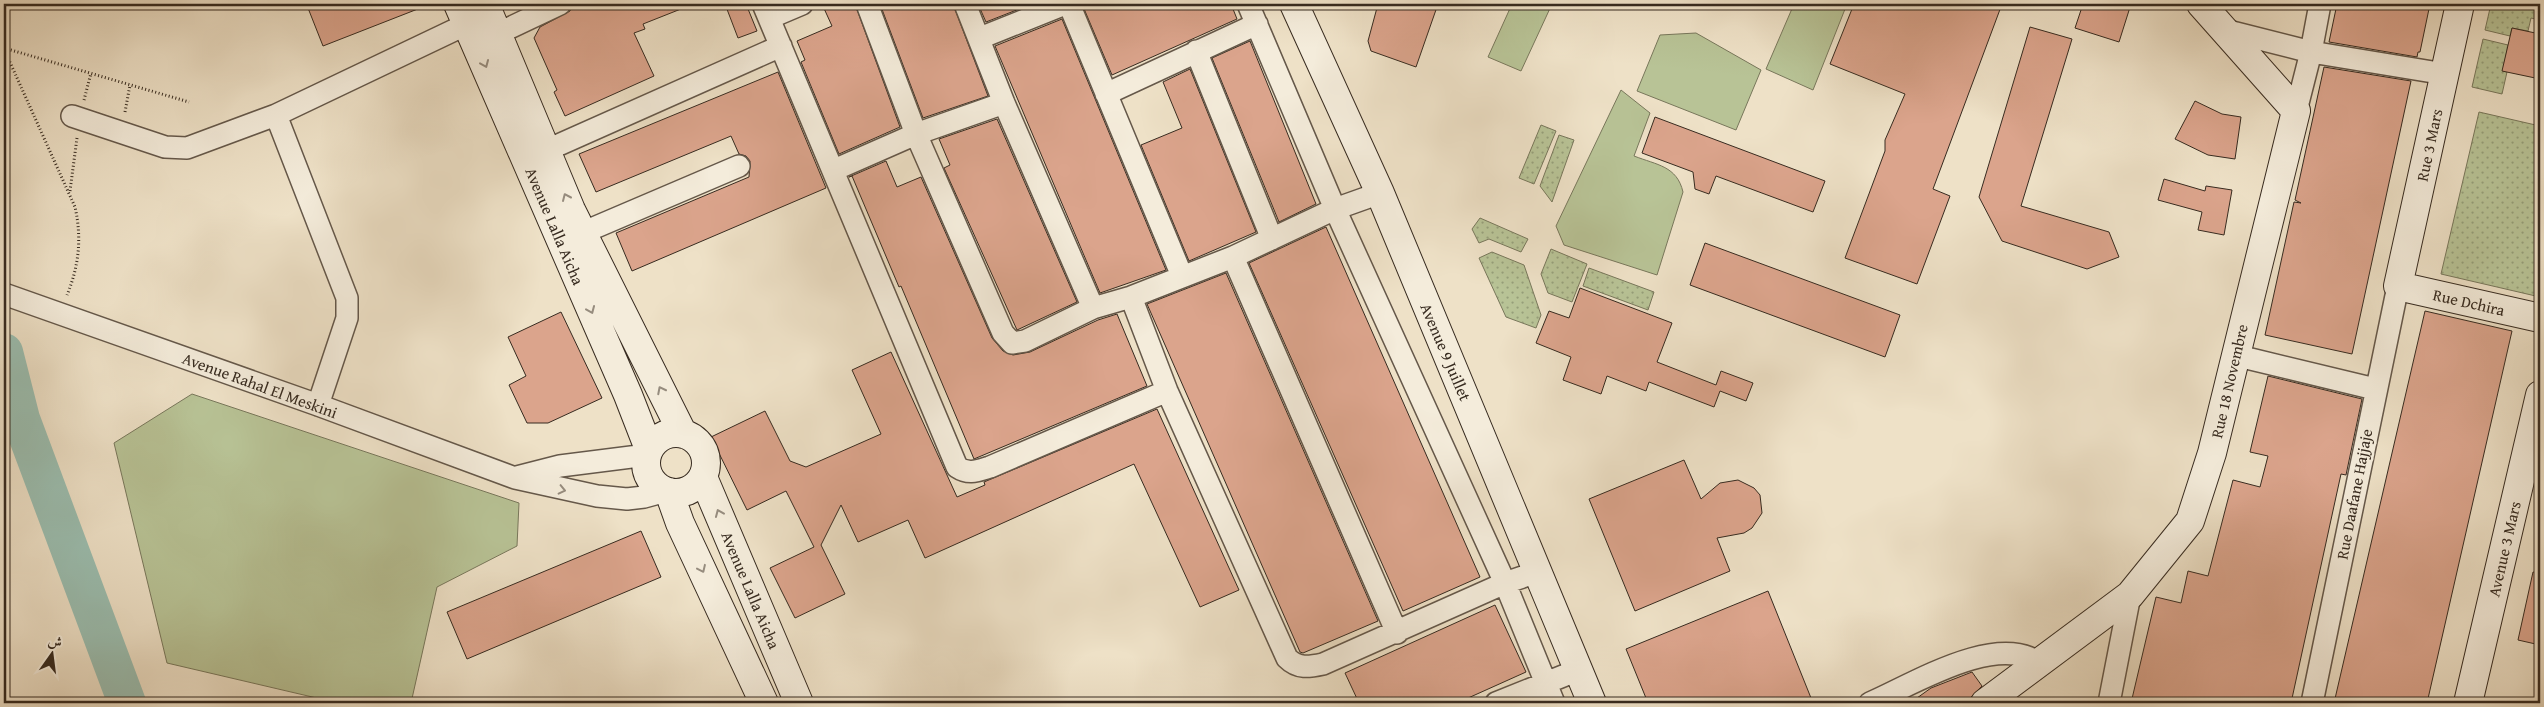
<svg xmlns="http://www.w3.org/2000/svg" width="2544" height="707" viewBox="0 0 2544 707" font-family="'Gentium Book Plus',Amiri,serif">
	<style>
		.park { fill: #b8c396; stroke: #78775b }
		.garden { fill: url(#garden-dots); stroke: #78775b }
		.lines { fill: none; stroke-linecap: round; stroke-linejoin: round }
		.river { stroke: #9bbeb0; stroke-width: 38 }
		.building { fill: #dba48c; stroke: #372b20 }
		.street-casing { stroke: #65584a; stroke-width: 24 }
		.secondary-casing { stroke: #372b20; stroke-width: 30 }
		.path { stroke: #372b20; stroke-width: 3; stroke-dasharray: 1 2.5; stroke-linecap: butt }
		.street { stroke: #f4ecdb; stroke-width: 21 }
		.secondary { stroke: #f4ecdb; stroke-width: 28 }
		.oneway { stroke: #968c7e }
		.labels { text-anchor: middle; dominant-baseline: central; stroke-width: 5; stroke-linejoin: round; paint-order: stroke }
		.street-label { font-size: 16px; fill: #372b20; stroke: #f4ecdb }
	</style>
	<defs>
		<pattern id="garden-dots" width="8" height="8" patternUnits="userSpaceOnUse" patternTransform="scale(1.25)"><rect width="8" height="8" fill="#b8c396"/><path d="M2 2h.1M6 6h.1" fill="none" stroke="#969f7a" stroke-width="1.8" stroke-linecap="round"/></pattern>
	</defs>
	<rect width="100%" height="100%" fill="#eee1c7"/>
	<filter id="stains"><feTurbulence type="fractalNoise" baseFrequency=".004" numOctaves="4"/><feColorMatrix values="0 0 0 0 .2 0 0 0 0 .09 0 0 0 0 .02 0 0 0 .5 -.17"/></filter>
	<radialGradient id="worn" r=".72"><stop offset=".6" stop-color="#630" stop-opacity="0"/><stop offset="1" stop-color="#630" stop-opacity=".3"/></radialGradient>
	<!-- park -->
	<path class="park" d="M1512 4H1552L1521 71 1488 57Z
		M1794 4H1847L1813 90 1766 69Z
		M1696 33 1761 70 1736 130 1637 91 1660 35Z
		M1621 90 1650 113 1634 156C1657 165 1677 166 1683 192L1657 275 1564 245 1556 226Z
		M192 394 519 503 517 546 437 587 411 703H338L167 663 114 443Z"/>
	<!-- garden -->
	<path class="garden" d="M2491 4H2540V20L2531 18 2528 31 2512 28 2510 36 2485 30Z
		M2483 39 2508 45 2503 71 2507 72 2502 94 2472 87Z
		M2479 112 2540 126V297L2441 274Z
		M1541 125 1556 131 1534 184 1519 178Z
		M1559 135 1574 140 1552 202 1540 186Z
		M1480 218 1528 239 1521 252 1489 239 1479 243 1472 229Z
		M1551 249 1587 264 1572 302 1548 293 1541 274Z
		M1492 252 1524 265 1541 315 1536 328 1506 317 1479 258Z
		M1589 268 1654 292 1648 310 1583 286Z"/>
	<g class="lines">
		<!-- river -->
		<path class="river" d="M4 352 21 419 127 703"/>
	</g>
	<!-- building -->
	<path class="building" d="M318 4H427L428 5 323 46 308 8Z
		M572 4H690L691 5 643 24 645 29 634 33 654 76 565 116 554 92 557 90 534 38 540 27 570 11Z
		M725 4H746L757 31 738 38Z
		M822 4H855L900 127 839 154 801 62 805 60 797 41 832 26Z
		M880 4H953L988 96 923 118Z
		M978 4H1032L986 22Z
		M1082 4H1231L1237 19 1112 75Z
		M1378 4H1438L1416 67 1371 51 1368 41Z
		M1854 4H2002L1933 189 1950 196 1917 284 1845 258 1885 151V140L1905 94 1830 64Z
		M2083 4H2131L2119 42 2075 28Z
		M2337 4H2430L2420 52H2418L2417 57 2329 42Z
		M1062 19 1166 270 1100 293 995 46Z
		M2030 27 2072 39 2021 206 2109 232 2119 257 2087 269 2002 241 1979 197Z
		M2512 28 2540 34V79L2502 71Z
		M1250 41 1316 204 1279 222 1212 58Z
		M2324 67 2411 81 2352 354 2265 335 2294 202 2301 203 2295 200Z
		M1190 69 1256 232 1189 261 1141 145 1182 128 1163 82Z
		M778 72 826 188 632 271 616 233 749 177 750 161 746 156 739 154 731 136 596 192 579 154Z
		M2195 101 2222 114 2241 117 2235 159 2208 155 2175 139Z
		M1655 117 1825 181 1813 212 1716 176 1709 194 1695 189 1693 172 1642 153Z
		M997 119 1077 302 1017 330 944 168 950 165 939 139Z
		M886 161 897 187 921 177 992 338 1003 351 1013 355 1030 352 1098 320 1117 314 1147 386 974 459 901 286 899 287 852 176 849 177Z
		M2164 179 2205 191 2206 186 2232 190 2224 235 2198 230 2202 212 2158 200Z
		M1326 227 1480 577 1403 611 1249 263Z
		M1705 243 1900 315 1885 357 1690 285Z
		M1226 273 1378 621 1303 653 1300 652 1147 304Z
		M1580 288 1672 323 1657 362 1716 385 1721 371 1753 383 1746 401 1720 391 1714 407 1649 382 1646 391 1607 376 1601 394 1563 380 1571 357 1536 343 1549 311 1569 318Z
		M2425 311 2512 331 2427 703H2334Z
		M561 312 602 398 548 423H527L509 385 526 376 508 337Z
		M891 352 957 497 985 485 984 482 1157 409 1239 590 1200 607 1134 464 925 558 908 520 858 542 841 505 821 545 845 594 795 618 770 568 814 547 786 491 747 510 711 437 765 411 790 461 806 467 881 434 852 370Z
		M2268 376 2362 399 2346 475 2341 474 2291 703H2131L2156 597 2181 603 2188 571 2208 576 2233 480 2260 487 2268 456 2250 452Z
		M1684 460 1701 499 1720 483 1738 480 1754 488 1760 495 1762 513 1752 528 1744 533 1717 538 1730 571 1635 611 1589 499Z
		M641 531 661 577 467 659 447 612Z
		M2533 572 2540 573V645L2518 640Z
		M1768 591 1811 698 1797 703H1648L1626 649Z
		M1495 605 1526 672 1457 703H1359L1345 673Z
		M1972 672 1982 686 1965 703H1910L1931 688Z"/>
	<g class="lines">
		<defs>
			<path id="street" d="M763 4 957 467C969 475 977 471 990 467L1167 391
				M867 4 916 134 1003 333 1012 343 1025 341 1093 308 1131 297 1233 257 1335 209 1380 193
				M965 4 1004 103 1093 308
				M1069 4 1182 276
				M1248 4 1335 209 1505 583 1554 703
				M769 18 802 4
				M2224 30 2311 52 2445 74
				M499 33 560 4
				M980 38 1065 4
				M1196 51 1272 239
				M1106 94 1257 24
				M2296 111 2311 52 2320 4
				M72 116 165 147 187 148 276 115
				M545 151 781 46
				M834 170 916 134 1004 103
				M582 233 739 166
				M1233 257 1397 633
				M4 294 318 405 515 478 597 496 627 499 644 497 666 491
				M1131 297 1167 391 1287 658C1298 669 1309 667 1323 664L1505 583 1537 572
				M2234 355 2375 389
				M318 405 347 318V298L276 115 467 24
				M517 477 560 466 647 455
				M1496 703 1578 670
				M1870 703C1912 685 1996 632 2039 663
				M2109 703 2130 595
				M2312 703 2398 286"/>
			<path id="secondary" d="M458 4 628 395 649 449
				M485 4 571 210 683 434
				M1294 4 1380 193 1592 703
				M2460 4 2398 286 2540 318
				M646 463a30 30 0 1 1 60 0a30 30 0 1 1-60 0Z
				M703 477 799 703
				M669 492 680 523 764 703
				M1985 703 2130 595 2190 521 2212 453 2296 111 2201 4
				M2468 703 2540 395"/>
		</defs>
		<!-- street casing -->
		<use href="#street" class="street-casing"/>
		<!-- secondary casing -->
		<use href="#secondary" class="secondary-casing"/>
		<!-- path -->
		<path class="path" d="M4 48 189 102
			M4 49 75 207C82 238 79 266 67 295
			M84 100 91 73
			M125 112 130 85
			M70 191 77 138"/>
		<!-- street -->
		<use href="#street" class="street"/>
		<!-- secondary -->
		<use href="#secondary" class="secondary"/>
	</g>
	<!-- one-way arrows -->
	<defs><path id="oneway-chevron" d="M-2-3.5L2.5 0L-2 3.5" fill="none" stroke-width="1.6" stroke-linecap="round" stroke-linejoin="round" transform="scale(1.25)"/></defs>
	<g class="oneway">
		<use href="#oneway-chevron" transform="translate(485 64) rotate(67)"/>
		<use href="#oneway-chevron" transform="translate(566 197) rotate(-114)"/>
		<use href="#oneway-chevron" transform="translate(591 310) rotate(67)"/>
		<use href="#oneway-chevron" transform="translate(661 390) rotate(-117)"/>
		<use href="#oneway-chevron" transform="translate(562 490) rotate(13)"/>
		<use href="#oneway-chevron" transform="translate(719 513) rotate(-113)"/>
		<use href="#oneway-chevron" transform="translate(702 569) rotate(65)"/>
	</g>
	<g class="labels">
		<!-- street labels -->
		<g class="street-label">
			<text transform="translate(2429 145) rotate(-78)">Rue 3 Mars</text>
			<text transform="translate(555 226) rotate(67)">Avenue Lalla Aicha</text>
			<text transform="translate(2469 302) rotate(13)">Rue Dchira</text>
			<text transform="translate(1446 352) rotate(67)">Avenue 9 Juillet</text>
			<text transform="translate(2229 381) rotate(-77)">Rue 18 Novembre</text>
			<text transform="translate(260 385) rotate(20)">Avenue Rahal El Meskini</text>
			<text transform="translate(2354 494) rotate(-79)">Rue Daafane Hajjaje</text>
			<text transform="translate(2504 549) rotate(-77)">Avenue 3 Mars</text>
			<text transform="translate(751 590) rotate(67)">Avenue Lalla Aicha</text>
		</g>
	</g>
	<!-- margin -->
	<rect width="2544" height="707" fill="none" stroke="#eee1c7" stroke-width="20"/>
	<rect x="5" y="5" width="2534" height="697" fill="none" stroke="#372b20" stroke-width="2.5"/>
	<rect x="10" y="10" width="2524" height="687" fill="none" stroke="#372b20"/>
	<!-- north arrow -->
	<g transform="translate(52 654) rotate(14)" stroke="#f4ecdb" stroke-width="4" paint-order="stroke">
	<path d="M0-4L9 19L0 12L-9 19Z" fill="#372b20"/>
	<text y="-8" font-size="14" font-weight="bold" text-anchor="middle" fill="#372b20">ش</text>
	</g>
	<rect width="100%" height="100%" filter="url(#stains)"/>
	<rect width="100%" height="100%" fill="url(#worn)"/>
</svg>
